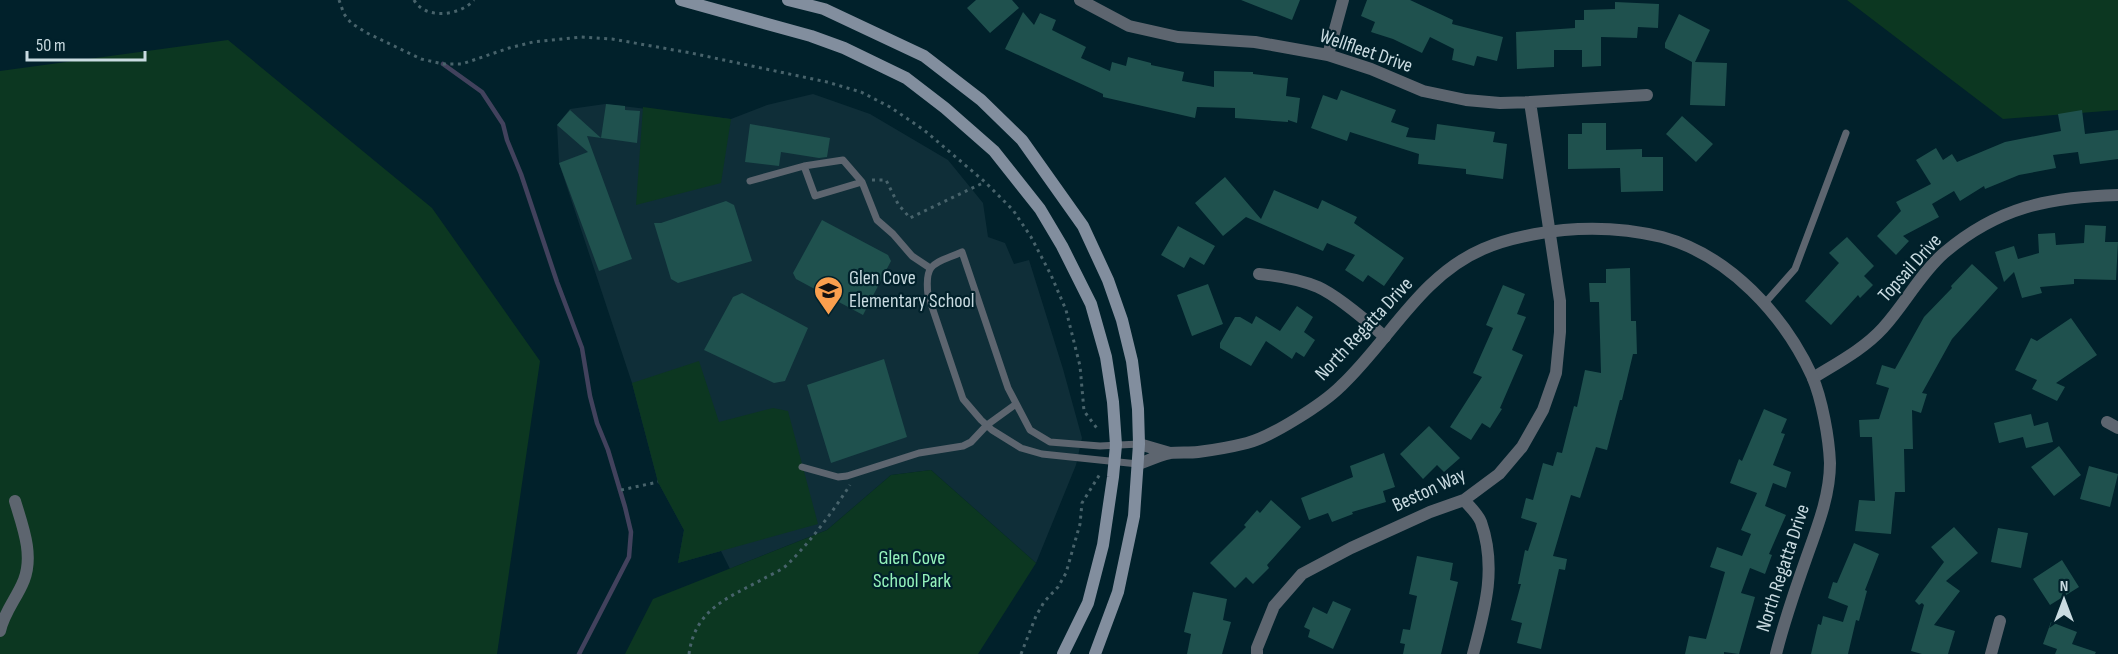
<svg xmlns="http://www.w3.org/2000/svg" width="2118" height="654" viewBox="0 0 2118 654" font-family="'Sofia Sans Condensed',sans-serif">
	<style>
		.built { fill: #0f2e38 }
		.green { fill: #0c3721 }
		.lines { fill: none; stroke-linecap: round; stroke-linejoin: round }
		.stream { stroke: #42425d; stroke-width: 4.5 }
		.building { fill: #1f514e }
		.path { stroke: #48636b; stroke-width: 3; stroke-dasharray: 3 4.5; stroke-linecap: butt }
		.service { stroke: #5d656f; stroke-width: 7 }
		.minor { stroke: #5d656f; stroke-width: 12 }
		.tertiary { stroke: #5d656f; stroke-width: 12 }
		.secondary { stroke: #828e9e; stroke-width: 12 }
		.labels { text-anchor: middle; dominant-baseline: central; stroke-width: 4.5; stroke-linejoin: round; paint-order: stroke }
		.street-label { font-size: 20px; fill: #c9dbe1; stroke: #01212b }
		.poi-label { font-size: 20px; fill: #c9dbe1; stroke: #01212b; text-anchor: start }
		.park-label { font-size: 20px; fill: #95f3bc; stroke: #01212b }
	</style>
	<rect width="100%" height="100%" fill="#01212b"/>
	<!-- built -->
	<path class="built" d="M813 94 870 114 948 160 983 203 988 237 1005 243 1014 264 1029 260 1063 369 1082 438 1076 465 1036 563 931 470 891 475 827 530 734 567 730 569 721 551 678 563 684 530 658 482 632 383 559 163 557 125 570 109 605 104 731 119 767 105Z"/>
	<!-- green -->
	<path class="green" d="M1847 0H2118V110L2003 119Z
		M228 40 432 208 540 361 497 654H0V71Z
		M643 107 731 119 721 183 636 205Z
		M699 361 719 422 773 408 788 411 818 524 678 563 684 530 658 482 632 383Z
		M931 470 1036 563 978 654H625L653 599 827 530 891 475Z"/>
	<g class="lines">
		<!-- stream -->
		<path class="stream" d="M443 64 482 92 503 124 507 140 521 174 557 282 582 348 590 396 597 423 608 450 625 507 631 532 629 557 579 654"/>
	</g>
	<!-- building -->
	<path class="building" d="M976 0H1012L1019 8 990 33 967 8Z
		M1241 0H1300L1292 20Z
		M1367 0H1410L1453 20 1452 24 1503 37 1497 61 1477 56 1474 66 1452 60 1454 49 1430 37 1422 53 1393 39 1371 32 1375 22 1361 16Z
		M1615 2 1659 4 1658 28 1638 27 1637 38 1601 37V66L1582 67V50H1554V67L1517 69 1516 32 1575 28V20H1584V10L1615 9Z
		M1023 12 1034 25 1040 13 1056 20 1052 30 1086 47 1081 58 1110 71 1112 62 1126 66 1128 57 1151 63V65L1184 72 1182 81 1214 87V71L1253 72V74L1288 78 1286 96 1300 98 1297 123 1288 120V122L1235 118V108L1197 107 1195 118 1103 97V94L1005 49Z
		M1679 14 1710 30 1695 62 1727 63 1725 106 1690 105 1692 62 1665 48V43Z
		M1341 90 1396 110 1391 122 1409 128 1406 137 1435 140 1437 124 1495 132 1493 142 1507 144 1503 179 1466 174V169L1418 164 1419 154 1350 132 1347 141 1311 128 1323 95 1337 100Z
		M606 104 625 106V110L640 111 637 143 587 136 632 259 599 271 559 163 588 152 557 125 570 110 601 138Z
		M2082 110 2085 134 2118 130V159L2080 164 2078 152 2053 155 2056 168 2019 175 1985 189 1984 186 1960 201 1954 191 1932 204 1939 217 1903 236 1909 241 1896 255 1877 236 1901 211 1896 202 1931 184 1916 160 1936 148 1943 160 1952 154 1957 162 2005 142 2061 131 2058 114Z
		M1682 116 1713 144 1696 162 1666 134Z
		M1582 123H1606V150L1642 149V157H1663V191L1621 192 1620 168 1568 169V134H1582Z
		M750 124 830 138 827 157 819 158 781 152 779 166 745 162Z
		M1225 177 1261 219 1274 190 1318 209 1322 200 1357 217 1354 223 1404 258 1384 286 1368 275 1363 282 1345 270 1355 255 1327 243 1323 251 1246 217 1223 236 1195 203Z
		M726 201 734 205 752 261 678 283 671 279 654 223H661Z
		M822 220 888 255 891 261 863 315 796 279 793 273Z
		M2085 225 2106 226 2105 242H2118L2116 280 2074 279V284L2040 287 2042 293 2022 298 2014 272 2004 282 1995 252 2014 246 2018 259 2039 253 2038 234 2055 233 2056 245 2084 243Z
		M1178 226 1215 246 1204 265 1190 257 1184 268 1161 255Z
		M1847 237 1874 266 1864 276 1873 285 1860 298 1858 295 1831 325 1805 301 1839 263 1829 253Z
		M1972 264 1998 288 1952 339 1922 393 1927 394 1921 413 1912 410 1913 449H1904L1905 492H1895L1891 534 1855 531 1859 500 1875 501 1872 437H1860L1859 420 1879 419 1889 388 1876 384 1882 365 1895 369 1924 317 1952 288 1951 286Z
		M1630 268 1631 321H1636L1637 354H1633L1622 400H1620L1607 450 1596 447 1580 498 1571 495 1553 556 1567 559 1565 570 1559 569 1541 649 1517 643 1522 623 1511 620 1521 584H1518L1525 550 1528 551 1537 523 1521 518 1526 498 1533 500 1543 463 1553 466 1557 452 1562 453 1574 406 1577 407 1585 370 1601 373 1599 302H1590L1589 283H1606V269Z
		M1208 284 1223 324 1192 336 1177 295Z
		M1503 285 1525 294 1517 314 1526 317 1512 350 1523 355 1500 408 1502 409 1490 428 1482 423 1471 440 1450 427 1482 377 1473 373 1493 328 1486 325Z
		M742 293 808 328 785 381 774 383 704 350 733 297Z
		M1297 306 1313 317 1304 332 1315 340 1304 357 1296 352 1292 359 1266 341 1251 366 1220 348V343L1235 317H1240L1252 324 1256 316 1280 331Z
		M2071 318 2097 355 2056 383 2065 387 2057 401 2032 389 2037 380 2015 370 2031 338 2037 341Z
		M884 359 907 437 831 463 807 385Z
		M1764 409 1787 419 1781 433 1785 434 1773 465 1791 472 1786 488 1773 483 1765 506 1786 515 1769 554 1772 555 1765 574 1750 568 1741 593 1755 597 1739 654 1724 652V654H1685L1689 636 1706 639 1725 572 1710 567 1717 547 1742 556 1751 534 1741 530 1757 493 1730 483 1739 459 1742 461Z
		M2031 414 2034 426 2048 422 2053 442 2026 448 2023 437 1999 443 1994 423Z
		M1429 426 1460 458 1444 472 1437 465 1423 479 1400 454Z
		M2059 446 2081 475 2054 496 2031 467Z
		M1384 453 1395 487 1383 491 1386 502 1352 512 1353 514 1332 522 1328 513 1309 520 1301 498 1353 477 1350 466Z
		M2089 466 2118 474 2110 507 2080 499Z
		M1271 500 1301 527 1267 565 1269 568 1253 584 1246 577 1235 588 1210 563 1246 527 1244 525 1257 510 1260 513Z
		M1954 527 1978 553 1946 581 1960 591 1934 625 1955 631 1948 654H1922L1911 651 1924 605 1922 603 1919 605 1915 601 1944 562 1931 547Z
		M1998 528 2028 533 2021 568 1991 562Z
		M1854 543 1879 554 1865 590 1867 591 1859 621 1856 620 1848 654H1811L1818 624 1821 625 1823 616 1843 622 1848 606 1828 598 1833 582 1837 583Z
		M1417 556 1453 563 1450 580 1458 582 1441 654H1403L1405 644 1400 643 1403 629 1410 630 1417 596 1409 594Z
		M2062 560 2079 587 2050 605 2033 579Z
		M1193 592 1227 599 1223 620 1231 622 1222 654H1187L1191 634 1184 632Z
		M1333 601 1351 609 1333 649 1308 637 1310 630 1304 627 1313 607 1327 614Z
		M2051 622 2077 632 2072 644 2096 652 2095 654H2055L2057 649 2043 644Z"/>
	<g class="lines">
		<!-- path -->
		<path class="path" d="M339 0 344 14 351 23 367 33 421 59 443 64H462L509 48 533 42 581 37 612 39 691 53 827 82 861 92 890 107 924 130 985 182 1013 210 1031 237 1051 275 1066 310 1080 366 1084 411 1099 431
			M414 0C425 20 460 16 474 0
			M872 180H886L898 204 910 218 985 182
			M621 490 658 482
			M689 654C695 609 728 598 763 579 770 575 780 571 787 565 810 542 832 513 850 485
			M1021 654 1036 616 1044 602 1058 587 1066 573 1080 524 1082 503 1100 474"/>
		<!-- service -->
		<path class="service" d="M804 166 815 196 862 182
			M750 181 804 166 843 160 862 182 877 220 893 234 912 256 930 268
			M1764 304 1795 269 1846 133
			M1138 464 1042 454 1021 448 992 430 981 420 963 399 928 295C924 261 935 264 962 252L1008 388 1030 430 1050 442 1100 446 1139 444
			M802 467 838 477 847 476 919 453 963 446 971 442 987 425 1016 404"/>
		<!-- minor -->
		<path class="minor" d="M1080 0 1129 26 1178 37 1255 42 1328 55 1371 69 1423 91 1466 100 1500 103 1530 102 1647 95
			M1328 55 1343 0
			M1259 274C1280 276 1299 279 1318 287 1338 296 1368 322 1385 337
			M1813 378C1837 363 1864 349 1883 328 1905 304 1920 274 1944 253 1998 207 2049 197 2118 195
			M2107 422 2118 428
			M1464 500C1469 506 1478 514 1481 522 1497 568 1485 609 1473 654
			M0 631C4 612 17 598 24 580 34 554 22 525 15 501
			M1257 654V648L1274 606 1302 574 1351 548 1430 512 1464 500 1499 474 1522 447 1543 410 1556 373 1560 332V301L1530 102
			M1991 654 2000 621"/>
		<!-- tertiary -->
		<path class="tertiary" d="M1139 444 1170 453
			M1139 464C1149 460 1160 455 1170 453 1179 452 1189 453 1198 452 1214 450 1231 447 1247 443 1271 437 1323 404 1341 386 1389 341 1420 276 1483 249 1508 238 1537 233 1564 230 1597 227 1629 229 1662 237 1729 255 1784 315 1812 376 1822 399 1829 438 1830 463 1830 496 1817 528 1806 559 1795 590 1784 622 1776 654"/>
		<!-- secondary -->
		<path class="secondary" d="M681 0 811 36 844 48 906 78 945 108 994 151 1040 209 1062 246 1091 304 1106 357 1113 402 1116 445 1113 477 1103 545 1088 603 1063 654
			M788 0 824 9 924 56 981 100 1022 140 1083 226 1108 280 1122 320 1132 361 1138 409 1139 444 1134 516 1118 592 1095 654"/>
	</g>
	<!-- icons -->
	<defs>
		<symbol id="school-pin" viewBox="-11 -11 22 30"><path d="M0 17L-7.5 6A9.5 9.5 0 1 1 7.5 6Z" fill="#fa9f4e" stroke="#01212b"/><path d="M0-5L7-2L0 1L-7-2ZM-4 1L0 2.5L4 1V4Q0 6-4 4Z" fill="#111"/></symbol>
	</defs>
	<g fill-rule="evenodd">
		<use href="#school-pin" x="812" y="274" width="33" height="45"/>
	</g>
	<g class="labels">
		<!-- street labels -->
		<g class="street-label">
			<text transform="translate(1366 51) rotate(19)">Wellfleet Drive</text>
			<text transform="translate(1910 268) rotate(-48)">Topsail Drive</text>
			<text transform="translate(1364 329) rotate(-47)">North Regatta Drive</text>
			<text transform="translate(1429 490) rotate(-25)">Beston Way</text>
			<text transform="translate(1783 568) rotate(-72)">North Regatta Drive</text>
		</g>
		<!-- poi labels -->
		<g class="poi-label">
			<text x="849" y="278">Glen Cove<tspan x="849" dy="23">Elementary School</tspan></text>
		</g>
		<!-- park labels -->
		<g class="park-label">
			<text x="912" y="558">Glen Cove<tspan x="912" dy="23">School Park</tspan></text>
		</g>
	</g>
	<!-- north arrow -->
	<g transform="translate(2064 600)" stroke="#01212b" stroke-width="4.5" paint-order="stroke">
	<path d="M0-4.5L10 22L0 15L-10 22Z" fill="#c9dbe1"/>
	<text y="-9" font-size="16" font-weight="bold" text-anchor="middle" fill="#c9dbe1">N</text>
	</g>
	<!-- scale -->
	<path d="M27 51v9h118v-9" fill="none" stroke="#c9dbe1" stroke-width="3"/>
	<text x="36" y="51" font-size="18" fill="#c9dbe1" stroke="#01212b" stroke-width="4.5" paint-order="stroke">50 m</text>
</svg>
